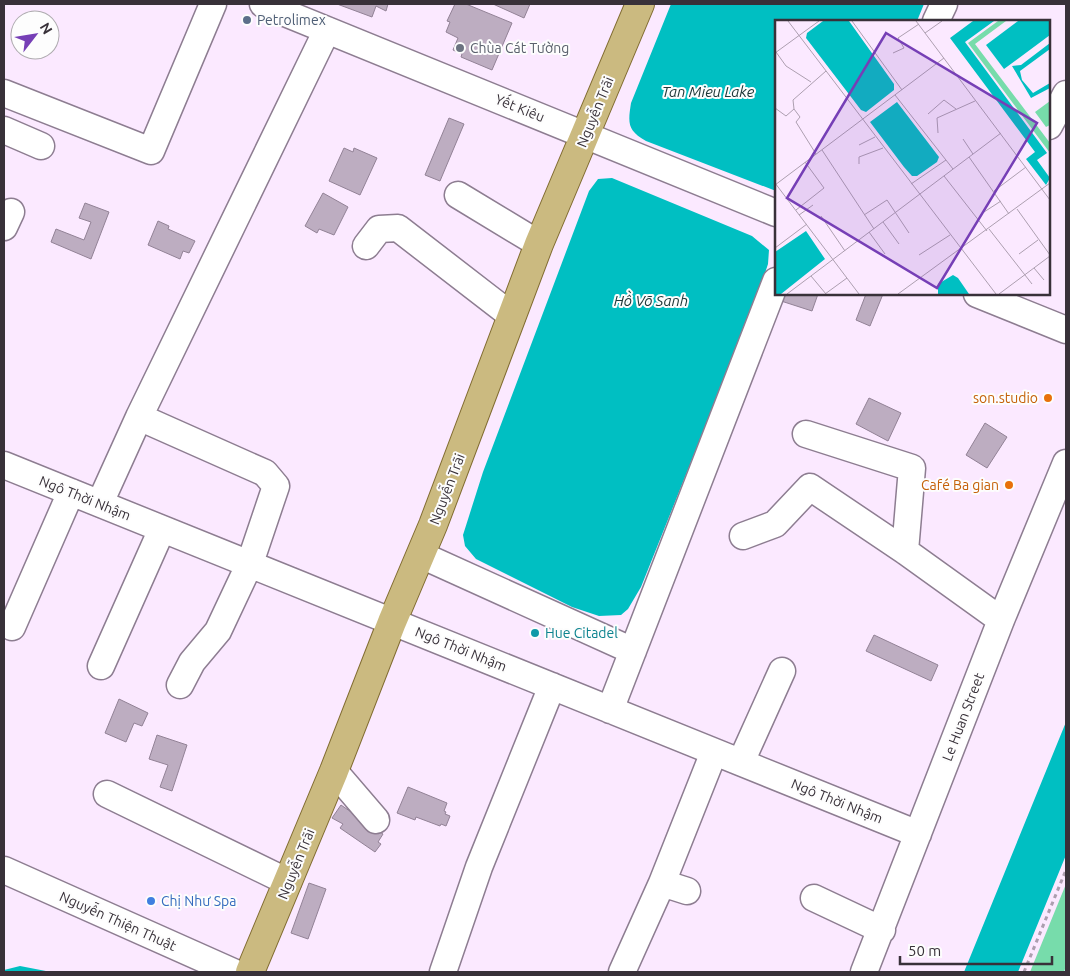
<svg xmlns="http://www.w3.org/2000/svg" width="1070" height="976" viewBox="0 0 1070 976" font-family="Ubuntu,sans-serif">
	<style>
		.green { fill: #77dcab }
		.water { fill: #00bfc2 }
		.building { fill: #bdadc1; stroke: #928296 }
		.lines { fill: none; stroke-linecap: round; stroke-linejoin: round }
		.minor-casing { stroke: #8d7d91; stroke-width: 29 }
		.major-casing { stroke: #816c31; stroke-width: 30 }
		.path { stroke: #ac9eaf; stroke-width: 3; stroke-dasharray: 4 4; stroke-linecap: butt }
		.minor { stroke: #fff; stroke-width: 26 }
		.major { stroke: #cbba80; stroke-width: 28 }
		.service-dot { fill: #5c6f8a; stroke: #fdfdfd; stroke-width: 2 }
		.worship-dot { fill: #6b7280; stroke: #fdfdfd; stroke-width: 2 }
		.food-dot { fill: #e8710a; stroke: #fdfdfd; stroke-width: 2 }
		.culture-dot { fill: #0f9aa8; stroke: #fdfdfd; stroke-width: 2 }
		.shop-dot { fill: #3f7fe0; stroke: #fdfdfd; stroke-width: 2 }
		.labels { text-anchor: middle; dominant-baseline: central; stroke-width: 4; stroke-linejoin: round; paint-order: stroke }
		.service-label { font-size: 14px; fill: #4e5e75; stroke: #fdfdfd; text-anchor: start }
		.worship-label { font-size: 14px; fill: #5b616d; stroke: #fdfdfd; text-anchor: start }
		.street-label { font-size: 14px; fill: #383139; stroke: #fdfdfd }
		.food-label { font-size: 14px; fill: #c56008; stroke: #fdfdfd; text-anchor: end }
		.culture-label { font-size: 14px; fill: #0d838f; stroke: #fdfdfd; text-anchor: start }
		.shop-label { font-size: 14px; fill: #366cbe; stroke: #fdfdfd; text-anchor: start }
		.water-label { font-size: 15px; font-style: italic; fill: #20393a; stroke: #fdfdfd }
		.inset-road { fill: none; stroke: #ad9fb0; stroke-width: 1 }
		.view { fill: #763fb6; fill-opacity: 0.15; stroke: #763fb6; stroke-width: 2.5 }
		.inset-edge { fill: none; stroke: #383139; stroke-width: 2.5 }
	</style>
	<rect width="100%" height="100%" fill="#fbe9ff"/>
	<!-- green -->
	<path class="green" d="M1066 884V966L1064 972H1030Z"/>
	<!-- water -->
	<path class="water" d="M671 4H924L917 21H776V191L646 141C627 130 628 123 631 103Z
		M612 178 752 236 769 250 768 264 757 297 641 587 628 609 621 615 599 616 572 607 476 559 465 546 463 535 483 472 589 191 598 179Z
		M1066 722V855L1018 972H964Z
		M20 966 51 972H4V970Z"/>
	<!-- building -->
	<path class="building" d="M337 4H388L386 11 376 6 372 17Z
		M455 4H466L512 23 492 70 461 57 462 54 453 50 458 38 446 32 450 22 447 21Z
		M493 4H530L524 18Z
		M449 118 464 124 440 181 425 175Z
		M344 148 353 152 354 148 377 158 360 195 329 181Z
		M323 193 348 207 334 235 319 229 317 233 305 226Z
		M85 203 109 212 91 259 51 242 56 229 84 240 91 222 79 218Z
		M158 221 169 226 168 229 195 241 189 253 183 251 180 259 148 245Z
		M780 294H818L812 311 778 300Z
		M866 294H883L870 326 856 320Z
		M869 398 901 413 888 441 856 424Z
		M985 423 1007 437 987 468 966 455Z
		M874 635 938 665 931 681 866 651Z
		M119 699 148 713 142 726 134 723 126 742 105 733Z
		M157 735 187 745 172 791 160 787 168 765 149 759Z
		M408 787 447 803 444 811 446 812 445 814 450 816 446 826 441 824 440 826 416 817 415 820 397 813Z
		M341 805 383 834 378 842 381 844 375 852 340 828 343 824 332 818Z
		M309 883 326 889 308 939 291 933Z"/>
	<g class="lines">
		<defs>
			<path id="minor" d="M263 4 776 213
				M936 21 944 4
				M4 93 151 151 213 4
				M1049 126 1066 94
				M4 130 41 146
				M458 195 539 244
				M4 227 11 212
				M366 246 379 229 398 228 512 316
				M977 294 1066 330
				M139 417 265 473 276 486 250 563 218 631 192 662 180 685
				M806 434 912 468 905 551
				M4 465 918 834
				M100 503 139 417 327 30
				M743 536 775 524 810 487 905 551 1001 620
				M421 555 633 651
				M12 627 71 492
				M101 666 162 529
				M610 710 776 281
				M741 762 782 671
				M334 771 376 820
				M107 794 288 882
				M4 870 233 972
				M662 883 687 891
				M814 898 882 930
				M443 972 479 867 552 686
				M622 972 662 883 714 752
				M864 972 1001 620 1066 463"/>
			<path id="major" d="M250 972 334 771 392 622 433 525 539 244 640 4"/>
		</defs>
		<!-- minor casing -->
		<use href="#minor" class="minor-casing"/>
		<!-- major casing -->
		<use href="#major" class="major-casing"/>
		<!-- path -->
		<path class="path" d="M1024 972 1066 870"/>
		<!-- minor -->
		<use href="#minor" class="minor"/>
		<!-- major -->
		<use href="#major" class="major"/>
	</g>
	<!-- markers -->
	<circle class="service-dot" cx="247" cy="20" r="5"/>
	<circle class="worship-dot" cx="460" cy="48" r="5"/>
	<g class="food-dot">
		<circle cx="1048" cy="398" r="5"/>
		<circle cx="1009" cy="485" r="5"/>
	</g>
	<circle class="culture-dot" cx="535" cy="633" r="5"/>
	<circle class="shop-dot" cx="151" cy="901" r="5"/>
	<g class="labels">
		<!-- service labels -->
		<g class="service-label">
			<text x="257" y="20">Petrolimex</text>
		</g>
		<!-- worship labels -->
		<g class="worship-label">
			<text x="470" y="48">Chùa Cát Tường</text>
		</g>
		<!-- street labels -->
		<g class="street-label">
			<text transform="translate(520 108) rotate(22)">Yết Kiêu</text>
			<text transform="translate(595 112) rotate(-68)">Nguyễn Trãi</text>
			<text transform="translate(447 489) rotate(-69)">Nguyễn Trãi</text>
			<text transform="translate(85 498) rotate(22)">Ngô Thời Nhậm</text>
			<text transform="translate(461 649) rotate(22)">Ngô Thời Nhậm</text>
			<text transform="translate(963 717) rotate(-69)">Le Huan Street</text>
			<text transform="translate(837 801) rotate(22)">Ngô Thời Nhậm</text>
			<text transform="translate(296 864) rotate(-68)">Nguyễn Trãi</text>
			<text transform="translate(118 921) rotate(24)">Nguyễn Thiện Thuật</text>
		</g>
		<!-- food labels -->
		<g class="food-label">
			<text x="1038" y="398">son.studio</text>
			<text x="999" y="485">Café Ba gian</text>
		</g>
		<!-- culture labels -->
		<g class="culture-label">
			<text x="545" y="633">Hue Citadel</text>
		</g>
		<!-- shop labels -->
		<g class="shop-label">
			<text x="161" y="901">Chị Như Spa</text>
		</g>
		<!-- water labels -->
		<g class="water-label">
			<text x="708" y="91">Tan Mieu Lake</text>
			<text x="651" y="300">Hồ Võ Sanh</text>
		</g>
	</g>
	<!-- overview -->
	<g transform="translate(775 20)">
		<rect width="275" height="275" fill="#fbe9ff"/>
		<path d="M223 1H231L200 24 275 123V133L193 23ZM275 81V105L271 107 260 92Z" fill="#77dcab"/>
		<path d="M48 1H74L119 64V70L91 92 86 90 31 18 32 13ZM198 1H219L190 22 272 133 262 140 275 158 271 165 251 139 260 132 175 18ZM243 1H275V15L229 49 211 25ZM275 23V29L245 51 247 60 258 73 275 63V68L256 78 237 46 246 45ZM122 82 164 137 162 142 142 156H137L129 147 95 102ZM31 211 50 239 6 274H0V232ZM178 255 183 258 194 274H163V264Z" fill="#00bfc2"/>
		<path class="inset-road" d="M13 1 221 274M77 1 127 70M141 1 275 180M150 13 167 1M1 32 11 46 36 62M0 33 44 1M118 33 129 28 123 18 144 4M120 75 178 149M0 88 11 96 19 89 18 80 51 51M19 89 25 97 21 102 41 134M153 94 169 80 181 89M163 113 162 98 200 81M188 119 198 134M84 125 100 117M47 130 99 209M194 137 234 194M84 144V137L108 128M169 156 212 211M0 163 84 274M136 164 171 140M0 165 169 38M219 171 251 147M242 189 275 235M21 190 49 168 30 142M209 192 226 181M24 195 38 185M89 195 112 180 134 213M46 196 70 231M108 202 124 224M214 209 257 264M94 212 110 234M0 228 32 204M244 234 263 220M144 235 175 215M259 248 269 260M36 256 51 274M12 274 226 113M50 274 72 258M123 274 275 163M224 274 275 236"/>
		<path class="view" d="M111 13 262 103 162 268 12 178Z"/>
		<rect width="275" height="275" class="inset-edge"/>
	</g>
	<!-- border -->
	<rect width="1070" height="976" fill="none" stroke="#383139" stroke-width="10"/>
	<!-- north arrow -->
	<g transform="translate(35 35) rotate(59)"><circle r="24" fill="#fdfdfd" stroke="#aeabaf"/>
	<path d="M0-4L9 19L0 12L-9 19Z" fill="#763fb6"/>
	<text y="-8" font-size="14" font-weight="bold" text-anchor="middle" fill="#383139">N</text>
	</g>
	<!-- scale -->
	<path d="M900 956v8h152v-8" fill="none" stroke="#383139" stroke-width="2.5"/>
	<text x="908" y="956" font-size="15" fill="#383139" stroke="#fdfdfd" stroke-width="4" paint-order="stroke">50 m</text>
</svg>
